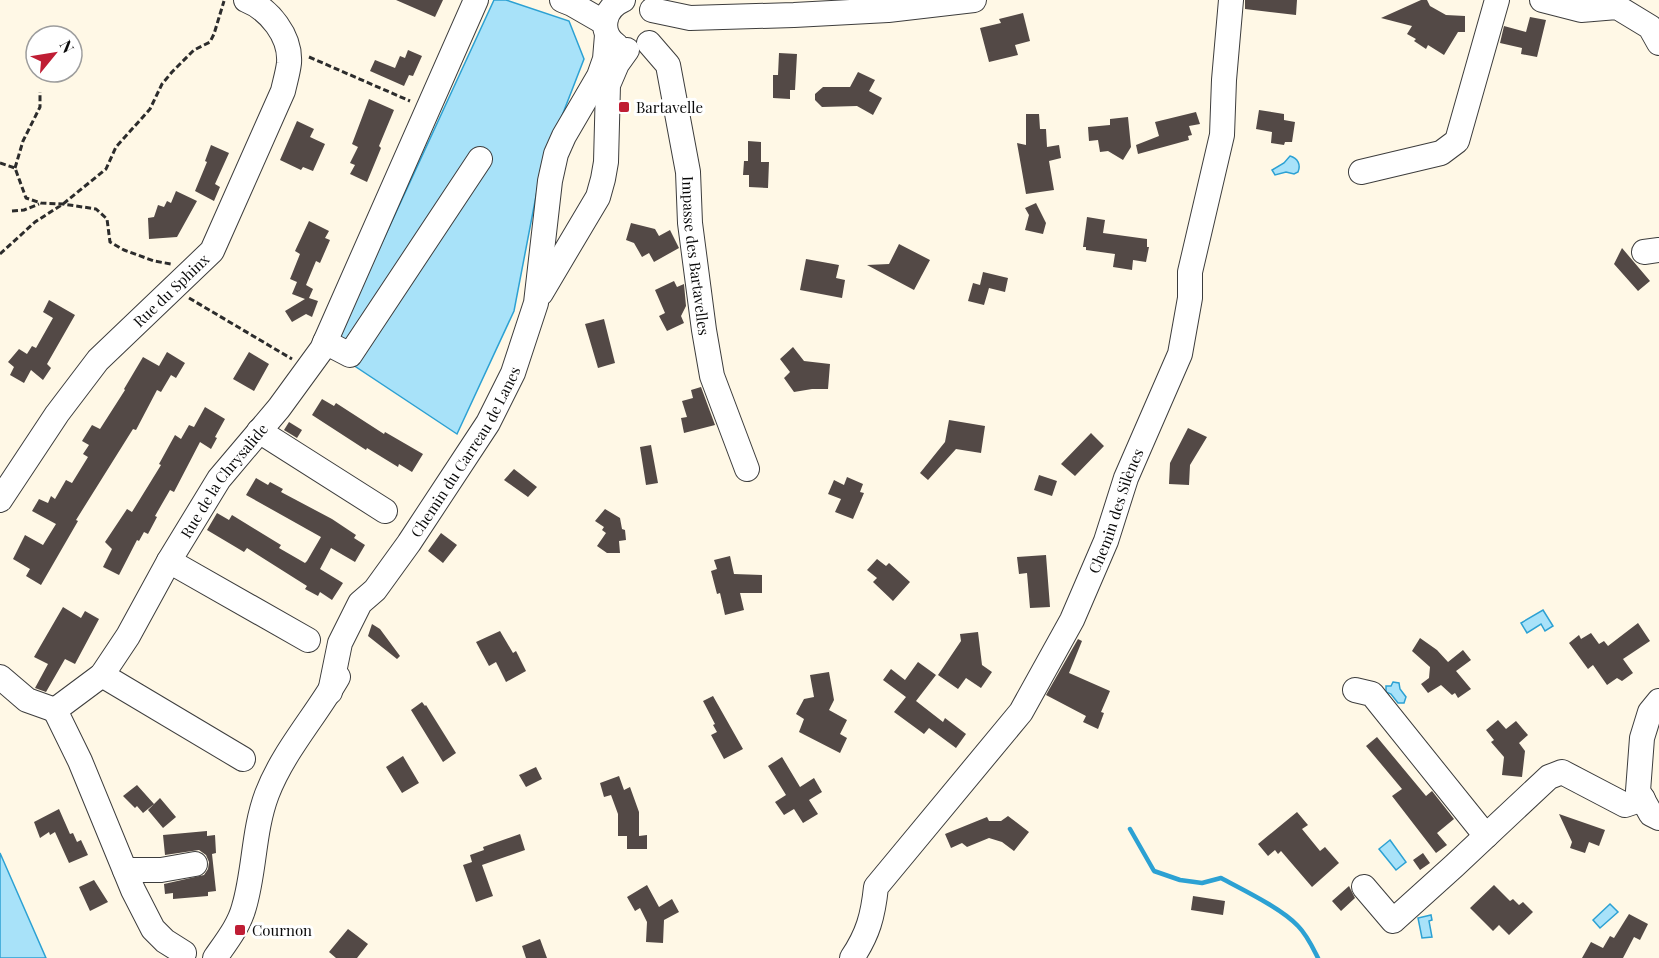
<svg xmlns="http://www.w3.org/2000/svg" width="1659" height="958" viewBox="0 0 1659 958" font-family="'Playfair Display',serif">
	<style>
		.water { fill: #a8e2f9; stroke: #2ca1d3; stroke-width: 1.5 }
		.lines { fill: none; stroke-linecap: round; stroke-linejoin: round }
		.stream { stroke: #2ca1d3; stroke-width: 4.5 }
		.building { fill: #534946 }
		.minor-casing { stroke: #3d3d3d; stroke-width: 26 }
		.path { stroke: #2c2c2c; stroke-width: 3; stroke-dasharray: 6 3; stroke-linecap: butt }
		.minor { stroke: #fff; stroke-width: 24 }
		.poi-dot { fill: #bf1d34; stroke: #fff; stroke-width: 2 }
		.labels { text-anchor: middle; dominant-baseline: central; stroke-width: 6; stroke-linejoin: round; paint-order: stroke }
		.poi-label { font-size: 15px; fill: #0a0a0a; stroke: #fff; text-anchor: start }
		.street-label { font-size: 15px; fill: #0a0a0a; stroke: #fff }
	</style>
	<rect width="100%" height="100%" fill="#fff8e6"/>
	<!-- water -->
	<path class="water" d="M494 0H506L569 21 584 59 541 170 514 311 457 434 332 351Z
		M1290 156C1298 158 1301 165 1298 172L1294 174 1286 172 1275 175 1272 170 1284 163Z
		M1543 610 1553 626 1545 631 1541 624 1527 633 1521 623Z
		M1393 682 1399 683 1400 689 1406 697 1404 703H1398L1391 694 1386 692V686H1391Z
		M1390 840 1406 862 1396 870 1379 849Z
		M0 853 46 958H0Z
		M1610 904 1618 912 1600 928 1593 920Z
		M1431 915 1432 920 1429 921 1432 937 1422 938 1418 918Z"/>
	<g class="lines">
		<!-- stream -->
		<path class="stream" d="M1130 829 1154 871 1180 880 1202 883 1221 878C1243 890 1281 908 1298 926 1307 935 1312 946 1318 958"/>
	</g>
	<!-- building -->
	<path class="building" d="M396 0H443L435 17Z
		M1245 0H1297L1296 15 1245 9Z
		M1421 0H1427L1430 6 1446 15 1465 16V32H1458L1444 55 1428 45 1426 49 1414 41 1416 39 1407 34 1412 26 1381 18Z
		M1023 13 1030 41 1015 45 1018 55 989 62 980 28 1001 23 999 19Z
		M1530 17 1546 20 1537 57 1521 54 1522 48 1500 43 1504 26 1526 32Z
		M408 50 422 56 413 76 409 75 404 86 370 71 375 60 395 68 400 56 405 58Z
		M779 53 797 54 795 90H790V99L773 98V75H778Z
		M858 72 875 80 869 91 882 98 873 115 857 106 822 107 815 100V94L823 87H850Z
		M369 99 394 110 379 146 381 148 367 182 350 174 355 165 350 163 358 147 352 144Z
		M1259 110 1284 114V120L1295 122 1292 142H1285L1284 145 1271 143 1272 132 1256 129Z
		M1196 112 1200 124 1189 126 1192 135 1188 136 1189 140 1138 154 1136 145 1159 136 1155 122Z
		M1026 114H1039L1040 129H1046L1047 147 1059 145 1061 158 1049 161 1054 190 1026 194 1017 143 1026 145Z
		M1128 117 1131 147 1123 160 1108 151 1100 152 1098 140 1089 141 1088 127 1110 125V119Z
		M297 121 314 129 310 137 325 144 313 171 303 167 301 170 280 160Z
		M748 141 761 142V162H769L768 188 749 187V175H743L744 161H748Z
		M211 145 229 153 215 184 220 187 214 201 195 191 207 162 205 161Z
		M176 191 197 201 177 237 149 239 148 218 154 217 158 205 164 207 167 201 171 203Z
		M1036 203 1046 223 1043 234 1025 230 1029 215 1025 208Z
		M1087 217 1105 220 1103 233 1147 239V247H1149L1146 262 1133 260 1132 270 1113 267 1115 254 1086 250V247H1083Z
		M309 221 329 231 325 238 330 240 320 263 316 261 306 285 313 289 309 298 318 301 312 317 306 314 292 322 285 311 305 299 292 294 297 282 290 279 300 254 295 251Z
		M631 223 655 229 659 236 670 230 679 248 654 262 649 253 642 257 634 243 626 240Z
		M899 244 930 260 914 290 867 265 889 264Z
		M1622 248 1650 281 1638 291 1614 264Z
		M806 259 839 265 836 278 845 280 842 298 800 290Z
		M983 272 1008 278 1005 292 989 288 984 305 968 301 973 283 980 285Z
		M674 281 677 287 684 284 686 306 681 316 684 323 667 331 659 316 665 313 655 290Z
		M49 300 75 315 47 364 51 368 43 380 31 370 24 383 10 375 14 367 8 362 19 349 27 354 32 346 36 348 53 318 43 312Z
		M604 319 615 363 598 368 585 324Z
		M793 347 804 361 830 364 828 389H812L794 392 784 378 790 372 780 359Z
		M167 352 185 363 176 378 171 375 161 392 157 390 136 430 133 429 76 520 78 521 41 585 26 576 30 569 13 559 25 535 43 545 56 524 32 511 39 499 48 503 51 496 55 499 66 480 72 483 88 457 83 454 89 445 82 441 92 425 100 429 125 390 124 389 143 357 159 366Z
		M249 352 269 364 254 391 233 379Z
		M701 387 715 425 684 433 681 418 687 417 682 401 693 398 691 390Z
		M322 399 334 406 336 403 384 434 385 432 423 454 412 472 399 464 398 467 367 448 366 450 312 415Z
		M205 407 225 419 215 437 217 438 211 449 200 442 174 492 170 490 155 516 157 517 148 534 144 532 139 541 137 540 119 575 103 567 112 549 105 542 127 509 132 512 161 465 159 464 175 435 181 439 189 425 194 427Z
		M949 420 985 426 981 453 956 449 928 480 920 473 945 442Z
		M289 422 302 430 297 438 284 430Z
		M1188 428 1207 437 1190 465 1189 485 1169 484 1170 463Z
		M1091 433 1104 446 1075 476 1061 464Z
		M651 445 658 483 646 485 640 447Z
		M514 469 537 487 528 497 504 480Z
		M1039 475 1057 481 1052 496 1034 490Z
		M847 477 863 484 860 492 864 493 853 519 835 512 841 499 828 494 834 480 844 485Z
		M256 478 268 485 270 482 283 489 281 492 332 519 356 535 354 538 365 545 355 562 331 548 320 569 343 583 332 600 320 592 318 596 305 589 307 586 247 548 244 552 207 530 217 513 229 520 232 515 281 545 279 548 305 563 307 561 321 537 246 495Z
		M605 509 620 518 622 529 625 530 626 540 619 541 620 553H607L597 546 606 533 602 530 604 527 595 521Z
		M441 533 457 545 443 563 428 551Z
		M1046 555 1050 607 1030 608 1027 573 1019 574 1017 557Z
		M730 556 734 574 762 575V593H740L744 610 725 615 720 593 717 594 711 571 717 569 714 560Z
		M877 559 886 566 889 563 910 582 893 601 873 582 877 578 867 570Z
		M63 607 81 618 85 611 99 619 75 664 65 659 46 692 35 688 48 664 34 657Z
		M1638 623 1650 641 1623 659 1633 673 1622 681 1617 678 1607 685 1593 665 1588 669 1569 643 1579 635 1581 639 1591 633 1599 644 1604 641 1608 646Z
		M372 624 380 629 400 656 397 659 368 636Z
		M500 631 513 653 516 651 526 671 506 682 496 662 489 666 476 642Z
		M978 632 982 665 992 672 981 688 966 678 958 689 938 675 961 641 960 634Z
		M1420 638 1437 650 1448 662 1463 650 1471 660 1456 671 1471 689 1458 698 1455 693 1452 695 1441 685 1428 693 1421 684 1429 678 1430 667 1412 651Z
		M1078 639 1082 641 1069 673 1110 691 1101 712 1104 713 1098 729 1083 722 1086 716 1046 695Z
		M918 662 936 675 916 701 943 722 945 718 966 734 956 748 929 728 924 734 894 712 906 697 883 680 891 669 905 680Z
		M829 672 834 700 829 710 847 720 840 734 847 738 840 753 799 732 804 719 796 714 804 699 814 697 810 675Z
		M713 696 743 749 724 759 711 735 717 732 713 725 715 724 703 701Z
		M422 702 425 706 426 705 456 753 443 762 411 710Z
		M1498 720 1506 729 1516 721 1528 735 1519 743 1525 751 1522 777 1502 775 1504 757 1491 742 1494 740 1486 730Z
		M1377 737 1426 796 1432 791 1454 819 1437 833 1447 845 1436 853 1392 796 1402 789 1366 746Z
		M403 756 419 783 402 793 386 767Z
		M782 757 800 787 814 778 822 792 809 800 818 814 803 823 794 809 784 815 775 802 786 795 768 766Z
		M536 767 542 779 526 787 519 775Z
		M619 776 624 790 630 787 639 812V836L647 835V849H627V836H630H618V814L611 795 604 797 600 783Z
		M137 785 154 804 143 813 137 806 135 808 123 796Z
		M160 798 176 817 163 828 148 810Z
		M59 809 70 834 73 833 77 842 81 840 88 855 69 863 55 832 50 835 49 832 40 838 34 822Z
		M1297 812 1308 825 1302 829 1320 851 1325 847 1339 863 1312 887 1281 851 1278 854 1275 850 1268 856 1258 844Z
		M1559 814 1605 830 1599 846 1589 842 1585 853 1570 848 1572 842Z
		M1008 816 1029 832 1014 851 1002 842 989 838 967 847 962 843 951 848 945 834 987 817 989 821H1001Z
		M207 831V836L215 835 216 853 212 854 216 891 208 892V896L173 899V893L165 894 164 884 204 875 208 869 209 862 206 855 199 850 165 855 163 835Z
		M520 834 525 850 482 865 493 896 476 902 463 865 472 862 470 855 484 850 483 847Z
		M1423 853 1430 863 1420 870 1413 860Z
		M94 880 108 902 90 911 79 887Z
		M647 885 659 907 672 899 679 912 664 920 663 943 646 942 647 922 640 908 635 911 627 897Z
		M1494 885 1510 901 1513 899 1519 905 1523 902 1533 912 1509 935 1499 925 1493 931 1470 908Z
		M1349 886 1355 898 1341 911 1332 901Z
		M1193 896 1225 901 1223 915 1191 910Z
		M1629 914 1648 924 1640 940 1634 937 1623 958H1582L1591 942 1603 948 1610 936 1614 938Z
		M348 929 368 944 357 958H336L329 952Z
		M540 939 547 958H526L522 946Z"/>
	<g class="lines">
		<defs>
			<g id="minor">
				<path d="M562 0 572 4 605 23"/>
				<path d="M1542 0 1581 10 1617 7 1650 27 1659 43"/>
				<path d="M652 10 690 18 794 15 888 10 974 0"/>
				<path id="s1" d="M649 43 668 65 688 172 690 223 704 330 712 376 747 469"/>
				<path d="M616 45C598 32 604 8 623 0"/>
				<path d="M1361 172 1441 153 1457 141 1497 0"/>
				<path d="M1644 252 1659 250"/>
				<path d="M541 293 598 197 603 179 606 162 608 85 617 64 627 50"/>
				<path d="M325 342 350 355 480 159"/>
				<path d="M259 431 385 511"/>
				<path id="s2" d="M0 500 57 414 98 360 212 251 283 91C285 82 288 72 289 63 291 36 269 9 246 0"/>
				<path d="M169 561 308 640"/>
				<path d="M102 675 243 759"/>
				<path d="M0 677 27 700 55 710"/>
				<path d="M1355 690 1372 694 1486 836"/>
				<path id="s3" d="M330 692 340 643 360 603 375 590 409 543 488 423 513 373 536 303 550 181 556 154 564 136 599 76 605 59 607 35"/>
				<path d="M1659 701 1650 712 1642 738 1638 791 1651 814 1659 818"/>
				<path d="M125 870H161L195 864"/>
				<path d="M1364 887 1393 921 1454 866 1549 777 1562 772 1625 805 1643 799"/>
				<path id="s4" d="M184 953 165 941 153 929 133 890 80 761 55 710 102 675 128 636 169 561 219 479 279 408 322 349 476 0"/>
				<path d="M215 958C226 942 239 926 244 907 255 870 253 831 267 794 283 752 315 717 338 677"/>
				<path id="s5" d="M852 958C868 934 873 916 876 887L1021 712 1072 620 1106 541 1126 478 1180 354 1190 298V272L1222 135 1224 80 1231 0"/>
			</g>
		</defs>
		<!-- minor casing -->
		<use href="#minor" class="minor-casing"/>
		<!-- path -->
		<path class="path" d="M309 57 410 101
			M0 163 15 168 26 198 41 203 63 204 96 209 107 219 110 242 124 250 154 261 171 264
			M15 168 23 141 40 107V92
			M12 211 24 210 39 204
			M0 254 35 222 63 204 106 169 116 147 150 109 162 84 172 72 194 50 210 42 214 34 224 1
			M189 298 292 359"/>
		<!-- minor -->
		<use href="#minor" class="minor"/>
	</g>
	<!-- markers -->
	<g class="poi-dot">
		<rect x="618" y="101" width="12" height="12" rx="3"/>
		<rect x="234" y="924" width="12" height="12" rx="3"/>
	</g>
	<g class="labels">
		<!-- poi labels -->
		<g class="poi-label">
			<text x="636" y="107">Bartavelle</text>
			<text x="252" y="930">Cournon</text>
		</g>
		<!-- street labels -->
		<g class="street-label">
			<text stroke="none"><textPath href="#s1" startOffset="222">Impasse des Bartavelles</textPath></text>
			<text stroke="none"><textPath href="#s2" startOffset="272">Rue du Sphinx</textPath></text>
			<text stroke="none"><textPath href="#s3" startOffset="280">Chemin du Carreau de Lanes</textPath></text>
			<text stroke="none"><textPath href="#s4" startOffset="568">Rue de la Chrysalide</textPath></text>
			<text stroke="none"><textPath href="#s5" startOffset="526">Chemin des Silènes</textPath></text>
		</g>
	</g>
	<!-- north arrow -->
	<g transform="translate(54 54) rotate(60)"><circle r="28" fill="#ffffff" stroke="#9d9d9d" stroke-width="1.5"/>
	<path d="M0-4.5L10 22L0 15L-10 22Z" fill="#bf1d34"/>
	<text y="-9" font-size="16" font-weight="bold" text-anchor="middle" fill="#0a0a0a">N</text>
	</g>
</svg>
